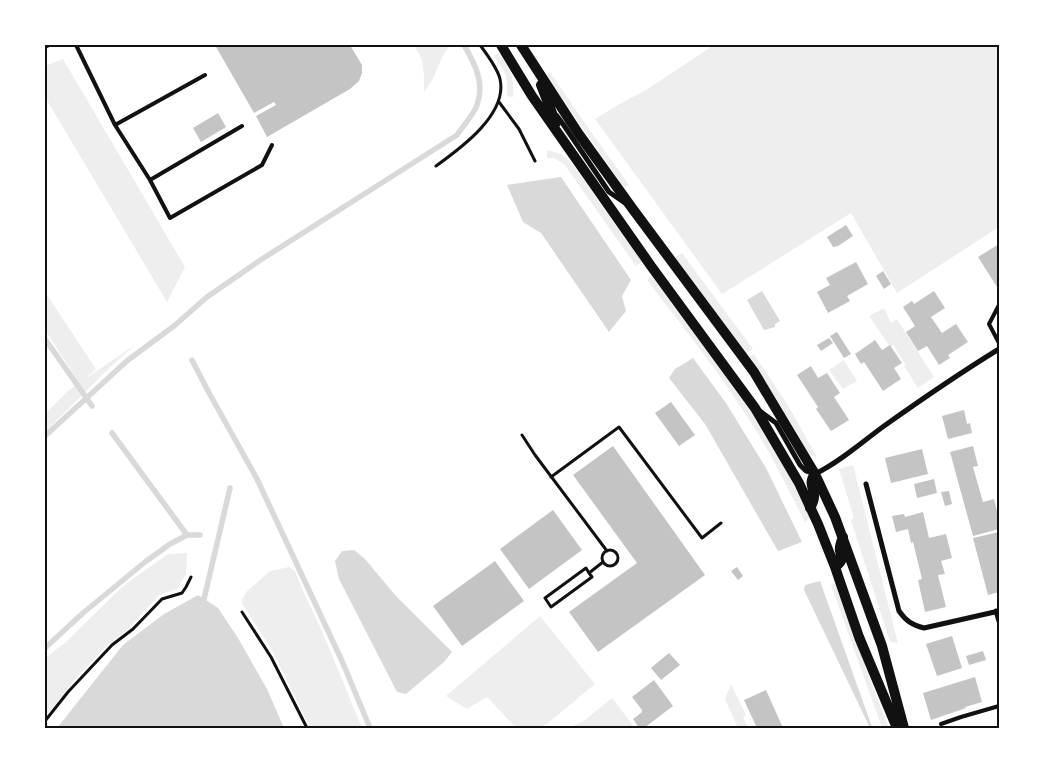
<svg xmlns="http://www.w3.org/2000/svg" width="1044" height="773" viewBox="0 0 1044 773" font-family="Arial,sans-serif">
	<style>
		.green { fill: #eee }
		.water { fill: #d9d9d9 }
		.lines { fill: none; stroke-linecap: round; stroke-linejoin: round }
		.stream { stroke: #d9d9d9; stroke-width: 5.5 }
		.building { fill: #c4c4c4 }
		.path { stroke: #111; stroke-width: 3 }
		.service { stroke: #111; stroke-width: 4 }
		.minor { stroke: #111; stroke-width: 5 }
		.secondary { stroke: #111; stroke-width: 10 }
		.neatline { fill: none; stroke: #111; stroke-width: 2 }
	</style>
	<rect width="100%" height="100%" fill="#fff"/>
	<!-- green -->
	<path class="green" d="M414 45H450L442 57 433 79 424 92V76L422 60Z
		M714 45H999V227L897 293 851 213 722 294 595 119 616 106 646 90Z
		M499 53C510 71 515 76 513 97L507 96C508 75 505 72 494 56Z
		M63 59 185 267 167 302 45 97V66Z
		M550 72 582 119 629 185 624 188 546 75Z
		M547 150 561 154 570 161 642 262 636 266 564 164 554 158H547Z
		M682 253 753 349 745 354 675 258Z
		M651 275 727 376 762 426 793 482 810 518 805 522C787 487 770 451 748 418 718 370 681 325 647 280Z
		M45 292 96 369 85 379 136 344 107 370 45 432V414L68 391 79 383 45 330Z
		M884 308 891 323 897 319 934 377 918 388 904 366 906 365 893 345 890 347 869 316Z
		M754 354 789 407 817 457 812 456 807 451 783 409 749 357Z
		M844 360 857 381 843 389 829 370Z
		M853 465 898 643 890 642 851 520 854 518 839 469Z
		M187 553 186 574 177 589 159 595 128 629 108 645 78 676 45 717V658L66 642 123 586 168 554Z
		M289 567 295 571C301 588 309 604 317 620 333 656 347 692 362 728H310L271 648 241 602 247 591 270 571Z
		M836 583 872 685 889 728H882L831 585Z
		M540 616 595 684 547 724 539 728H516L487 697 467 709 446 696Z
		M731 684 746 715 743 717 748 728H738L725 699Z
		M612 698 635 728H569L585 720Z"/>
	<!-- water -->
	<path class="water" d="M561 177 631 280 622 296 626 311 609 332 541 233 523 222 507 185Z
		M762 291 780 321 775 324V327L764 330 747 300Z
		M693 358 726 403 766 468 802 542 778 551 705 424 669 378 675 369Z
		M354 550 365 559 396 596 452 652 444 662 406 694 397 692 339 579 335 561 342 551Z
		M820 581 872 727 870 728 804 590 805 585Z
		M198 595 218 608 238 638 267 689 284 728H57L123 645 164 614Z"/>
	<g class="lines">
		<!-- stream -->
		<path class="stream" d="M45 339 92 406
			M192 360 208 391 257 479 342 661 370 728
			M112 433 187 535
			M45 436 128 360 174 326 207 297 262 259 457 135C463 126 474 114 477 105 485 83 475 64 464 45
			M204 599 230 488
			M45 648 83 613 145 562 170 544 187 535H200"/>
	</g>
	<!-- building -->
	<path class="building" d="M215 45H350L362 65V73L359 81 350 89 267 137 256 116 276 105 274 102 254 113Z
		M218 113 226 127 201 142 193 128Z
		M846 225 853 236 838 246 833 247 827 237Z
		M999 244V290L978 257Z
		M856 262 868 284 847 296 850 301 828 313 817 292 830 285 826 278Z
		M883 271 891 284 884 289 876 276Z
		M934 291 945 308 931 317 942 333 956 324 968 342 948 355 950 358 939 365 927 346 918 351 906 332 915 326 903 307 912 301 914 304Z
		M837 332 851 354 844 358 830 336Z
		M829 338 833 343 821 351 817 345Z
		M875 340 882 350 890 345 902 363 894 368 901 379 883 391 864 362 861 364 855 354Z
		M811 366 818 378 827 373 840 393 834 397 849 420 831 431 816 409 818 407 797 375Z
		M671 402 695 435 679 446 655 413Z
		M964 410 967 424 970 423 972 433 948 439 942 416Z
		M613 446 705 575 598 652 569 612 637 563 573 475Z
		M973 446 978 466 973 467 983 502 994 499 999 519V529L973 536 950 452Z
		M922 449 928 474 891 483 885 458Z
		M934 479 937 493 917 498 914 484Z
		M949 491 952 504 945 506 941 492Z
		M553 510 582 550 529 589 500 549Z
		M923 512 929 538 946 534 952 558 941 561 945 574 938 575 946 607 925 612 918 580 922 579 913 542 911 543 908 529 896 532 892 516 904 514 905 517Z
		M999 532V592L988 595 973 538Z
		M495 561 524 601 462 646 433 606Z
		M737 567 743 576 738 580 731 571Z
		M952 636 962 668 937 676 926 644Z
		M983 651 986 660 969 665 966 656Z
		M669 653 680 665 661 680 651 668Z
		M975 677 982 702 965 707 966 708 931 720 923 693Z
		M654 680 673 706 644 728H639L633 719 642 712V710L632 697Z
		M766 690 783 728H757L744 700Z"/>
	<g class="lines">
		<!-- path -->
		<path class="path" d="M499 102 519 129 535 161
			M436 166C461 148 508 114 500 79 498 70 486 53 480 45
			M522 435 535 455 607 551
			M551 477 619 427 702 538 721 523
			M602 558a8 8 0 1 1 16 0a8 8 0 1 1-16 0Z
			M589 573 586 568 545 598 551 607 592 577 589 573 603 562
			M242 612 271 657 307 728
			M45 721 68 692 112 645 133 629 162 599 182 593 186 587 191 577"/>
		<!-- service -->
		<path class="service" d="M76 45 115 125 150 180 170 218 262 165 272 145
			M45 47 49 45
			M115 125 205 75
			M150 180 242 126
			M999 305 989 324 999 343
			M941 724 961 717 999 706"/>
		<!-- minor -->
		<path class="minor" d="M557 116 563 124 609 192 625 203
			M760 411 776 423 800 465 806 471 815 474C840 462 862 442 884 426 922 399 960 373 999 349
			M866 484 899 611C906 621 912 625 924 628L999 611
			M996 611 999 621"/>
		<!-- secondary -->
		<path class="secondary" d="M501 45 532 96 651 266 755 408 799 483 818 524 835 567 859 637 897 728
			M521 45 578 133 632 208 754 372 815 474 835 517 882 646 904 728
			M541 85 556 123
			M810 508C821 490 805 487 815 474
			M835 567C843 561 842 560 840 551 839 546 841 542 843 537"/>
	</g>
	<!-- border -->
	<rect width="1044" height="773" fill="none" stroke="#ffffff" stroke-width="92"/>
	<rect x="46" y="46" width="952" height="681" class="neatline"/>
</svg>
